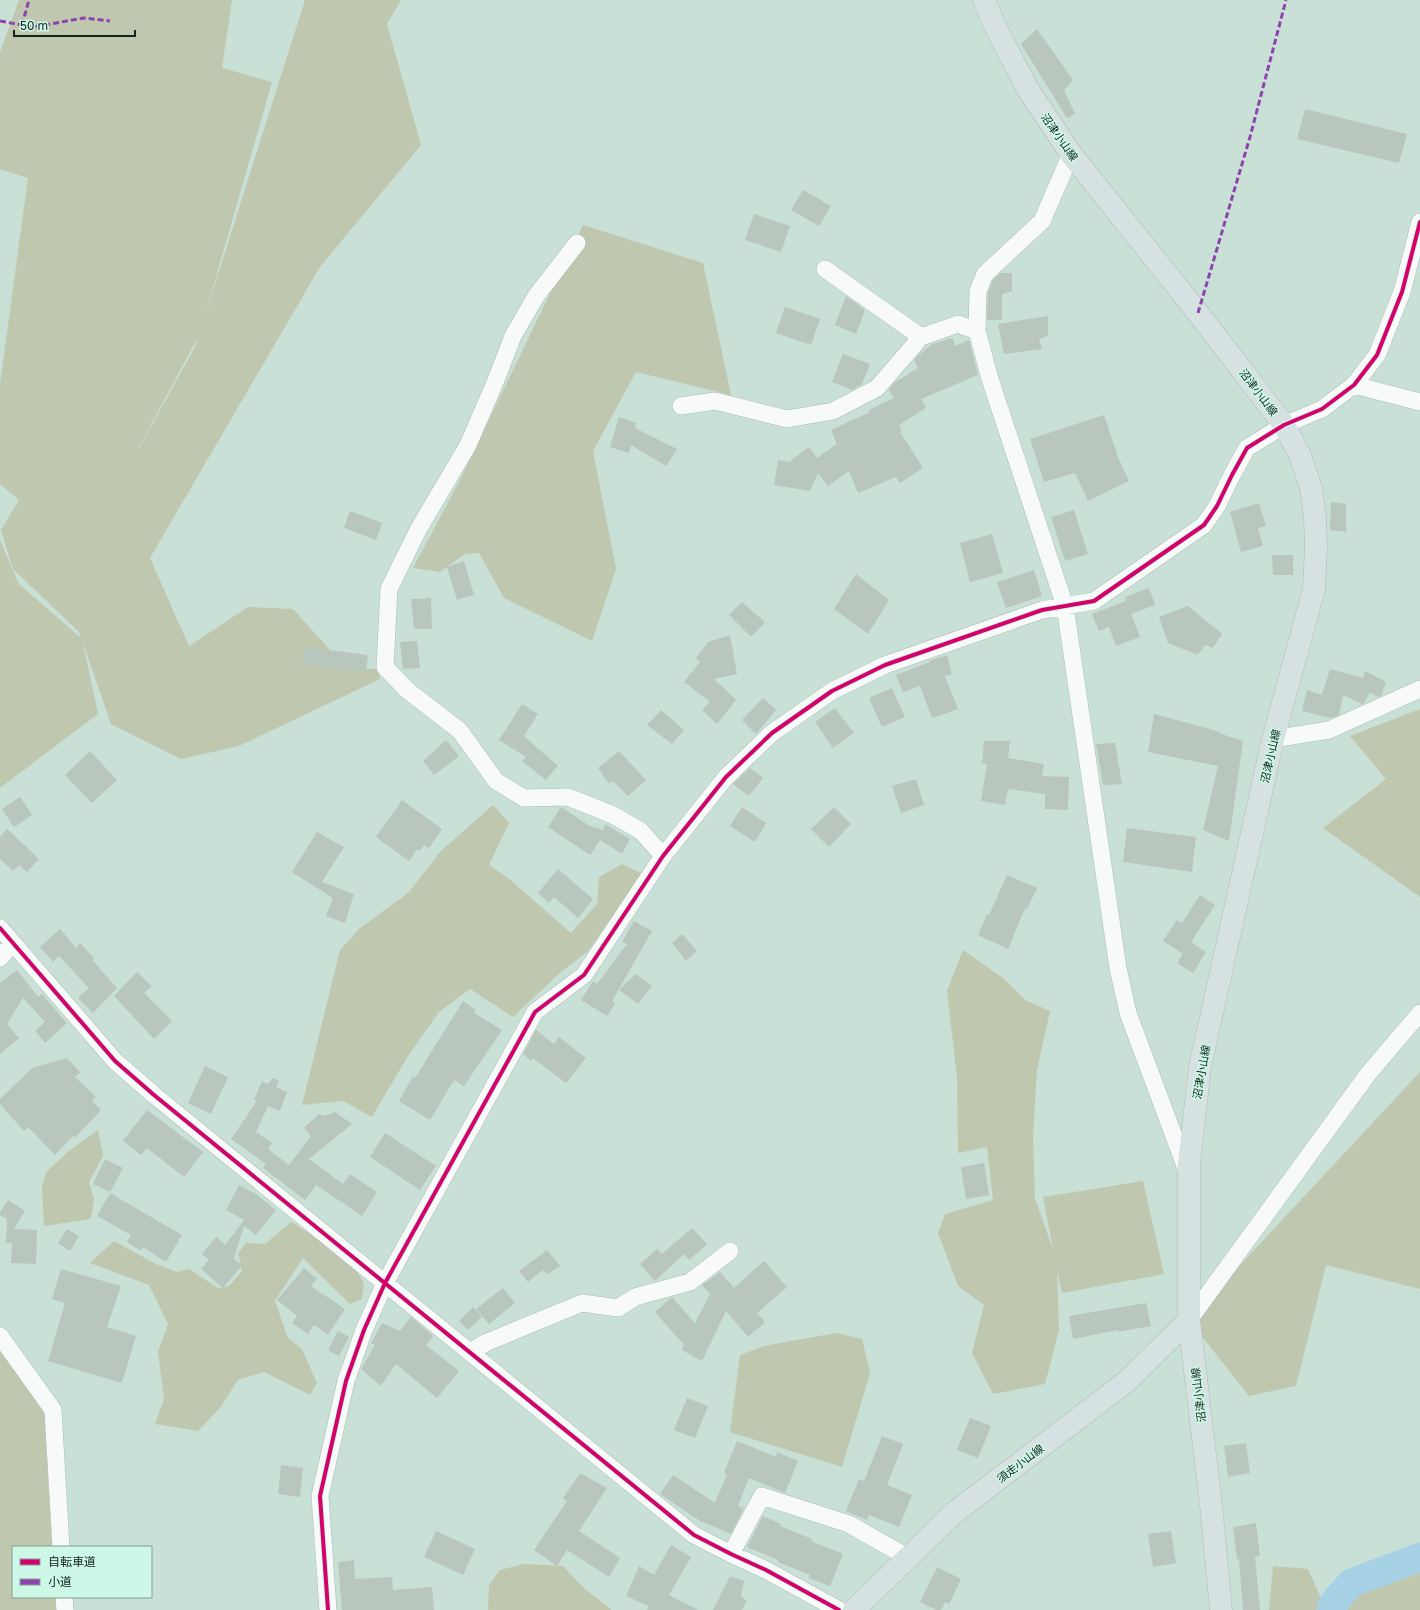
<svg xmlns="http://www.w3.org/2000/svg" width="1420" height="1610" viewBox="0 0 1420 1610" font-family="'Golos Text','Noto Sans JP',sans-serif">
	<style>
		.green { fill: #bfc7af; fill-rule: evenodd }
		.lines { fill: none; stroke-linecap: round; stroke-linejoin: round }
		.river { stroke: #a7d1e5; stroke-width: 29 }
		.building { fill: #b8c6bd }
		.minor-casing { stroke: #aabcb5; stroke-width: 18 }
		.major-casing { stroke: #b0bbb7; stroke-width: 23 }
		.minor { stroke: #f7faf9; stroke-width: 17 }
		.major { stroke: #d6e2e1; stroke-width: 22 }
		.quiet { stroke: #8e44ad; stroke-width: 3; stroke-dasharray: 6 3; stroke-linecap: butt }
		.cycleway-casing { stroke: #cdf7e6; stroke-width: 6 }
		.cycleway { stroke: #d6006c; stroke-width: 4 }
		.labels { text-anchor: middle; dominant-baseline: central; stroke-width: 3; stroke-linejoin: round; paint-order: stroke }
		.street-label { font-size: 11px; fill: #12221d; stroke: #cdf7e6 }
	</style>
	<rect width="100%" height="100%" fill="#c9e0d7"/>
	<!-- green -->
	<path class="green" d="M19 0H232L222 68 272 82 206 312 305 0H401L387 24 421 145 320 267 150 558 189 646 248 607 293 609 339 660 343 669H378L380 679 239 746 181 759 111 724 83 643 98 714 0 788V540L19 584 81 638 79 632 13 569 1 530 19 500 0 484V384L28 178 0 169V52ZM197 339 195 347 138 450V449Z
		M583 225 703 263 731 395 636 372 593 451 616 569 592 641 504 598 479 553 465 554 440 572 413 568 460 480Z
		M1420 709V897L1323 828 1386 779 1350 736Z
		M493 805 509 823 489 865 508 878 571 933 597 904 599 877 622 864 643 874 588 951 561 972 513 1017 470 989 439 1012 408 1056 372 1117 343 1101 302 1105 340 950 360 928 408 893 441 851Z
		M963 950 1003 978 1025 1000 1050 1011 1037 1070 1033 1137 1035 1199 1053 1249 1043 1197 1143 1181 1164 1274 1062 1293 1057 1271 1059 1330 1045 1384 993 1394 972 1353 984 1305 958 1286 938 1233 945 1214 993 1200 987 1147 958 1153 957 1077 947 991Z
		M1420 1072V1289L1326 1265 1296 1386 1249 1396 1189 1320Z
		M98 1130 103 1156 89 1182 94 1199 91 1219 44 1226 42 1187 46 1172 69 1151Z
		M291 1222C306 1230 357 1266 363 1281 365 1286 362 1294 362 1299L350 1304 303 1258 275 1301 288 1338 302 1349 317 1383 310 1395 264 1372 238 1380 220 1408 198 1431 155 1424 164 1399 158 1352 168 1324 149 1285 90 1263 114 1241 156 1264 177 1272 189 1269 218 1288 229 1286 242 1271 238 1253 246 1243 265 1244Z
		M836 1333 862 1339 870 1373 842 1467 730 1432 740 1355 764 1346Z
		M0 1351 44 1410 52 1547H13V1597H56V1610H0Z
		M1420 1557V1610H1345L1372 1575Z
		M524 1564 563 1566 585 1589 611 1609V1610H488L489 1585 500 1570Z
		M1273 1566 1308 1569 1324 1605 1321 1610H1269Z"/>
	<g class="lines">
		<!-- river -->
		<path class="river" d="M1331 1610 1333 1604 1351 1583 1420 1557"/>
	</g>
	<!-- building -->
	<path class="building" d="M1037 29 1073 80 1064 90 1075 114 1067 118 1021 44Z
		M1305 109 1407 134 1399 163 1297 139Z
		M803 190 831 206 819 226 791 210Z
		M754 214 790 226 781 252 745 240Z
		M1000 273H1012V291L1002 294V320H987L988 293 993 280Z
		M846 296 865 310 856 334 835 325Z
		M785 307 820 319 811 345 776 333Z
		M1048 316V336L1039 339 1042 349 1004 354 998 324Z
		M953 338 955 346 969 340 978 375 921 399 926 408 899 425 902 431 900 432 923 468 900 483 896 477 858 493 849 471 828 486 818 473 810 491 774 485 778 460 789 462 809 447 817 458 837 444 831 430 870 412 869 410 894 398 889 390 894 383 918 368 914 360 922 352 932 344Z
		M843 354 870 364 862 384 852 390 832 382Z
		M1104 415 1118 457 1129 481 1088 501 1075 473 1044 482 1030 439Z
		M619 417 636 423 635 428 677 449 666 466 631 445 629 453 610 447Z
		M1331 502 1346 504V532L1330 530Z
		M1259 503 1266 526 1258 528 1263 546 1241 552 1230 512Z
		M1074 510 1088 554 1065 561 1051 517Z
		M350 511 382 523 376 540 344 528Z
		M992 534 1003 573 970 582 960 543Z
		M1272 555H1293V575H1273Z
		M464 561 474 595 457 600 447 567Z
		M1034 570 1042 596 1006 608 997 582Z
		M856 574 889 600 868 634 834 609Z
		M1149 588 1155 605 1131 614 1140 637 1116 646 1109 627 1099 631 1092 614 1126 601 1125 597Z
		M431 598 432 629H414L411 599Z
		M742 602 765 622 751 637 729 615Z
		M1188 606 1222 634 1213 648 1205 645 1198 655 1168 643 1159 617Z
		M730 635 737 674 714 679 736 700 717 724 702 710 710 702 684 682 700 662 696 658 708 642Z
		M417 641 420 668 403 669 400 642Z
		M305 647 368 655 366 672 303 665Z
		M947 655 952 674 945 676 958 709 932 718 920 686 903 692 896 675 930 662 929 661Z
		M1330 669 1363 678 1365 671 1386 682 1381 696 1378 697 1370 692 1364 703 1362 704 1343 695 1339 715 1331 718 1302 711 1307 690 1322 695Z
		M892 688 905 717 882 727 869 698Z
		M763 698 776 710 756 734 742 720Z
		M522 704 538 714 524 736 558 766 546 780 522 761 526 757 499 740Z
		M835 708 854 733 833 748 815 722Z
		M661 710 684 730 672 744 647 725Z
		M1154 714 1214 730 1227 736 1243 741 1229 841 1203 830 1218 766 1148 752Z
		M446 740 459 756 434 775 423 761Z
		M984 741H1010L1008 758 1044 764 1042 776 1069 777 1068 810 1045 809V794L1008 789 1005 805 981 801 987 764 982 763Z
		M1115 743 1122 784 1103 785 1096 744Z
		M90 751 117 780 92 803 65 775Z
		M619 751 646 780 628 796 613 781 609 784 598 768Z
		M750 768 763 778 749 796 733 784Z
		M916 779 924 805 901 813 892 786Z
		M20 797 32 815 14 827 2 809Z
		M402 800 442 829 429 848 424 845 419 851 417 849 409 861 376 837Z
		M561 807 588 825 603 830 605 824 630 839 622 854 600 840 590 855 548 827Z
		M742 807 766 823 755 842 730 826Z
		M834 807 851 824 829 847 811 829Z
		M1127 828 1196 837 1192 872 1123 862Z
		M7 829 39 859 27 872 19 865 13 871 0 859V837Z
		M317 832 344 847 322 882 354 894 345 923 326 916 333 898 292 872Z
		M558 869 593 899 578 918 554 897 549 903 538 893Z
		M1007 875 1037 888 1027 909 1025 908 1008 949 978 935 987 914 989 915Z
		M1200 895 1215 905 1191 942 1206 952 1193 973 1177 963 1183 954 1163 941 1177 920 1182 923Z
		M634 921 652 931 612 1001 615 1004 607 1016 581 1000 593 981 597 984 627 944 622 942Z
		M60 929 76 948 80 943 94 958 92 960 117 988 93 1013 78 998 89 988 59 956 53 962 40 947Z
		M682 934 697 951 686 961 672 943Z
		M17 970 38 997 42 994 67 1023 45 1043 35 1031 45 1022 23 998 7 1024 19 1038 0 1054V983Z
		M137 972 152 986 144 993 172 1021 154 1039 114 996Z
		M636 974 652 986 638 1004 619 990Z
		M463 1001 476 1010 474 1013 502 1030 464 1086 454 1080 430 1120 399 1101 413 1076 415 1078Z
		M536 1030 554 1044 559 1037 586 1058 566 1083 533 1058 531 1061 523 1054Z
		M67 1058 80 1072 75 1077 96 1097 92 1101 101 1110 75 1138 73 1136 55 1155 28 1127 24 1131 0 1104V1099L32 1068Z
		M205 1066 228 1077 211 1114 188 1103Z
		M273 1078 279 1081 276 1087 287 1092 280 1111 268 1106 256 1132 272 1143 268 1149 289 1165 311 1136 304 1128 319 1114 325 1116 335 1112 352 1124 309 1159 343 1184 350 1174 377 1192 362 1216 316 1185 305 1200 263 1168 266 1164 231 1139 257 1101 254 1100 262 1081 268 1084Z
		M147 1110 203 1152 184 1177 147 1148 141 1155 123 1141Z
		M385 1133 436 1166 420 1190 370 1157Z
		M105 1159 123 1168 110 1192 93 1184Z
		M984 1163 989 1195 966 1199 961 1167Z
		M239 1185 256 1194 276 1210 256 1235 244 1226 234 1259 242 1265 223 1288 201 1269 209 1260 202 1254 216 1237 225 1245 244 1220 226 1210Z
		M110 1193 182 1235 166 1262 143 1247 141 1251 127 1242 131 1235 97 1216Z
		M8 1200 25 1211 14 1229 37 1230 36 1264 11 1263 12 1243H6L7 1219 0 1215V1212Z
		M692 1228 707 1244 689 1260 684 1254 655 1281 640 1264 657 1249 662 1254Z
		M67 1229 79 1236 70 1251 58 1243Z
		M547 1250 560 1266 547 1274 543 1270 528 1282 519 1271Z
		M764 1261 787 1287 757 1313 765 1322 748 1337 726 1311 702 1361 682 1350 684 1345 655 1312 672 1297 695 1323 710 1294 702 1285 720 1272 734 1288Z
		M304 1268 317 1279 311 1286 345 1309 328 1335 314 1325 308 1334 292 1323 297 1316 277 1300Z
		M61 1269 121 1286 107 1327 136 1336 122 1383 48 1361 65 1303 52 1299Z
		M503 1288 515 1303 489 1324 476 1309Z
		M1146 1303 1151 1326 1118 1332V1330L1073 1339 1069 1316Z
		M473 1307 482 1317 468 1330 459 1321Z
		M411 1317 433 1336 426 1345 459 1371 437 1398 396 1364 381 1386 361 1369 375 1345 371 1343 382 1323 400 1331Z
		M338 1331 349 1337 339 1356 328 1350Z
		M687 1398 708 1406 695 1438 674 1430Z
		M970 1418 991 1426 978 1458 957 1450Z
		M882 1436 903 1444 887 1485 912 1495 899 1527 869 1515 867 1520 846 1511 859 1479 864 1481Z
		M737 1441 776 1457 777 1452 798 1461 785 1493 749 1478 738 1506 744 1508 731 1534 700 1521 660 1494 673 1475 715 1503 727 1474 724 1473Z
		M1246 1443 1250 1473 1228 1477 1224 1446Z
		M281 1465 303 1468 300 1497 278 1494Z
		M580 1473 607 1488 579 1531 620 1558 609 1577 567 1550 557 1566 534 1550 567 1501 563 1498Z
		M763 1516 781 1524 780 1526 812 1539 811 1541 843 1554 830 1586 809 1578 810 1575 778 1562V1560L747 1547Z
		M1256 1523 1260 1556 1255 1557 1260 1610H1243L1239 1559H1237L1233 1527Z
		M436 1531 475 1549 463 1575 424 1557Z
		M1171 1531 1176 1563 1153 1567 1148 1534Z
		M671 1545 691 1557 669 1595 698 1610H647L649 1606 626 1596 639 1566 654 1575Z
		M354 1560 355 1579 392 1577 393 1590 432 1587 434 1610H342L338 1562Z
		M937 1567 961 1579 949 1604 945 1602 941 1610H936L920 1602Z
		M730 1576 744 1581 741 1596 747 1601 742 1610H713Z"/>
	<g class="lines">
		<defs>
			<path id="minor" d="M1071 154 1042 221 985 274 978 291 977 331 990 379 1065 606 1118 968 1128 1013 1187 1171
				M577 243 536 296 513 336 496 380 468 445 418 530 389 589 385 667 407 690 460 731 496 781 524 798 568 797 613 815 641 831 663 856
				M825 269 921 337 958 324 977 331
				M1354 385 1420 402
				M681 406 715 401 787 419 833 411 877 388 921 337
				M1273 739 1329 730 1420 689
				M0 928 115 1061 154 1095 694 1535 731 1554 766 1570 839 1610
				M0 958 13 943
				M1189 1320 1368 1074 1420 1013
				M0 1336 53 1410 61 1547
				M471 1352 485 1343 582 1303 618 1308 635 1297 690 1282 730 1251
				M731 1554 762 1496 849 1524 907 1557
				M64 1597 65 1610
				M328 1610 320 1496 346 1381 364 1330 385 1283 535 1012 584 975 663 856 726 777 772 733 832 691 885 665 1042 610 1094 601 1204 525 1217 506 1232 475 1247 448 1284 425 1322 409 1354 385 1377 355 1402 292 1420 222"/>
			<path id="major" d="M984 0 993 22 1027 88 1071 154 1198 313 1284 425 1300 455 1311 488 1315 518 1316 547 1314 589 1273 739 1200 1067 1189 1164V1320L1211 1505 1221 1610
				M854 1610 954 1513 1126 1382 1189 1320"/>
		</defs>
		<!-- minor casing -->
		<use href="#minor" class="minor-casing"/>
		<!-- major casing -->
		<use href="#major" class="major-casing"/>
		<!-- minor -->
		<use href="#minor" class="minor"/>
		<!-- major -->
		<use href="#major" class="major"/>
		<!-- quiet -->
		<path class="quiet" d="M0 21 33 27 84 18 110 21
			M22 25 29 0
			M1198 313 1250 137 1286 0"/>
		<defs>
			<path id="cycleway" d="M0 928 115 1061 154 1095 694 1535 731 1554 766 1570 839 1610
				M328 1610 320 1496 346 1381 364 1330 385 1283 535 1012 584 975 663 856 726 777 772 733 832 691 885 665 1042 610 1094 601 1204 525 1217 506 1232 475 1247 448 1284 425 1322 409 1354 385 1377 355 1402 292 1420 222"/>
		</defs>
		<!-- cycleway casing -->
		<use href="#cycleway" class="cycleway-casing"/>
		<!-- cycleway -->
		<use href="#cycleway" class="cycleway"/>
	</g>
	<g class="labels">
		<!-- street labels -->
		<g class="street-label">
			<text transform="translate(1060 137) rotate(55)">沼津小山線</text>
			<text transform="translate(1259 392) rotate(53)">沼津小山線</text>
			<text transform="translate(1270 756) rotate(-77)">沼津小山線</text>
			<text transform="translate(1201 1072) rotate(-80)">沼津小山線</text>
			<text transform="translate(1198 1395) rotate(-97)">沼津小山線</text>
			<text transform="translate(1020 1463) rotate(-37)">須走小山線</text>
		</g>
	</g>
	<!-- legend -->
	<rect x="12" y="1546" width="140" height="52" fill="#cdf7e6" stroke="#82a296"/>
	<rect x="20" y="1559" width="20" height="6" fill="#d6006c" stroke="#82a296"/>
	<text x="48" y="1566" font-size="12" fill="#12221d">自転車道</text>
	<rect x="20" y="1579" width="20" height="6" fill="#8e44ad" stroke="#82a296"/>
	<text x="48" y="1586" font-size="12" fill="#12221d">小道</text>
	<!-- scale -->
	<path d="M14 30v6h121v-6" fill="none" stroke="#12221d" stroke-width="2"/>
	<text x="20" y="30" font-size="12" fill="#12221d" stroke="#cdf7e6" stroke-width="3" paint-order="stroke">50 m</text>
</svg>
